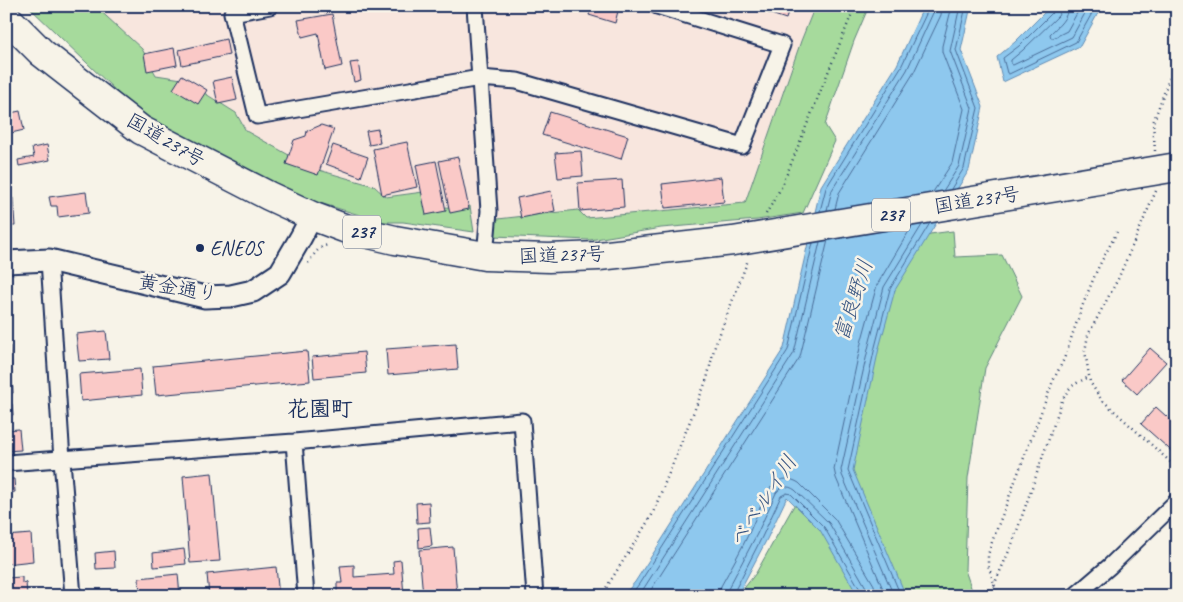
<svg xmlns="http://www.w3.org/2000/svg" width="1183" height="602" viewBox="0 0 1183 602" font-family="Caveat,'Klee One',sans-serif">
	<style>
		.built { fill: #f8e6de }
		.green { fill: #a6da9c; stroke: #60847d }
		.water { fill: #8ec8ee; stroke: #608bb4 }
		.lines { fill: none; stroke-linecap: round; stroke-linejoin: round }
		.shore { stroke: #496c98; stroke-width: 1 }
		.building { fill: #fac9c7; stroke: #1b2f5e }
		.street-casing { stroke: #1b2f5e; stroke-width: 19 }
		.secondary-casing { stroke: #1b2f5e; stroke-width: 25 }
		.highway-casing { stroke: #1b2f5e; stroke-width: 31 }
		.path { stroke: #1b2f5e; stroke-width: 2.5; stroke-dasharray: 1 4; stroke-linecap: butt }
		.street { stroke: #f7f3e8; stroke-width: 15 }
		.secondary { stroke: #f7f3e8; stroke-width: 21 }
		.highway { stroke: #f7f3e8; stroke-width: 28 }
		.poi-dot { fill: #1b2f5e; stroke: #f7f3e8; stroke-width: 2 }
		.labels { text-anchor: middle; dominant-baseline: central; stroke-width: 5; stroke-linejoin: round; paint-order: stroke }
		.shield { fill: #f7f3e8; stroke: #5d6a87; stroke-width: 1 }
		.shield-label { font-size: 19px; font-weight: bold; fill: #1b2f5e }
		.street-label { font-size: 20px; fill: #1b2f5e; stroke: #f7f3e8 }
		.poi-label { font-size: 20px; fill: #1b2f5e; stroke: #f7f3e8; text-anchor: start }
		.water-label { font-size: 21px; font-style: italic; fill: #385582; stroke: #f7f3e8 }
		.quarter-label { font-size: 22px; font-weight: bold; fill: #1b2f5e; stroke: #f7f3e8 }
	</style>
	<rect width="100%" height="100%" fill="#f7f3e8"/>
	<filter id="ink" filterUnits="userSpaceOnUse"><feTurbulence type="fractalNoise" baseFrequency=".02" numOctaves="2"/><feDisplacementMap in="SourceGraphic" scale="10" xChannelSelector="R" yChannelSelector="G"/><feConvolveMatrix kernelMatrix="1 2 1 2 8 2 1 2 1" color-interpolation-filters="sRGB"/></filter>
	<g filter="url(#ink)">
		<!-- built -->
		<path class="built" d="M95 6H815L801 41 745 203 586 218 578 210 493 236 474 232 470 206 429 208 423 192 386 197 374 186 312 168 246 131 236 113 182 79 156 75 142 49Z"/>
		<!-- green -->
		<path class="green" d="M28 6H95L142 49 156 75 182 79 236 113 246 131 312 168 374 186 386 197 423 192 430 208 470 206 474 232 403 222H383L310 200 146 120Z
			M815 6H869L854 41 825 125 835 141 803 213 757 220 661 228 590 240 493 236 489 220 578 210 586 218 745 203 801 41Z
			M953 231 955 257 1002 255 1022 296 985 368 968 478 965 570 974 596H738L756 573 797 500 908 255 930 234Z"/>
		<!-- water -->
		<path class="water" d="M924 6H971L961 50 983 107 969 170 895 290 879 348 853 470 906 596H858L820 530 787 497 767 539 737 596H623L635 582 784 348 821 186 897 65Z
			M1051 6H1102L1080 46 1003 82 997 57 1015 42Z"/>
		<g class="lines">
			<!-- shore -->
			<path class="shore" d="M1055 6 1053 12 1019 46 1003 58 1007 73 1009 74 1076 42 1096 6
				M1061 6 1060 12 1058 16 1023 50 1011 60V64L1013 65 1072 37 1089 6
				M1068 6C1068 19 1058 26 1050 34L1051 38H1053L1067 31 1081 6
				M951 189 964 168 978 108 956 50 966 6
				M943 191 959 166 972 108 950 51 960 6
				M933 192 952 163 964 109 942 52V46L952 6
				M835 209 839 193 913 74 941 15 942 6
				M827 210 832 190 907 70 933 13 935 6
				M820 211 826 188 901 67 928 10V6
				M630 596 639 584 788 350 813 243
				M638 596 644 588 794 353 820 242
				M647 596 800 357 828 240
				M719 596 721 586C731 568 741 550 750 531 755 520 766 490 774 484 782 477 791 478 799 483L835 519 874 585 876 596
				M727 596 728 589 757 534 776 493C781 486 788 485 795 490L829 523 867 589 868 596
				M733 596 734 592 762 537 781 496 787 493 791 494 824 527 861 591 862 596
				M886 596 836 478 834 469 861 343 877 285 912 226
				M894 596 842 475 841 470 869 345 884 287 922 225
				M901 596 848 470 875 347 890 289 930 223"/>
		</g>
		<!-- building -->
		<path class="building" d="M592 6H601L618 11 615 23 589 15Z
			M771 6H790L786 19 768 13Z
			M332 14 342 66 325 70 318 33 302 37 298 20Z
			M226 39 229 55 182 65 179 50Z
			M174 48 177 65 147 71 144 54Z
			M358 62 361 80 354 82 350 63Z
			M182 75 207 90 198 104 173 89Z
			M232 77 237 100 218 104 213 81Z
			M20 111 24 130 7 134 6 114Z
			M550 112 628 136 621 159 542 135Z
			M321 125 334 129 318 175 286 164 294 140 306 136 307 131Z
			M378 129 380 143 369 145 366 131Z
			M407 142 417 187 382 195 373 149Z
			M47 145 50 160 19 166 18 160 34 157 32 148Z
			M333 145 368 157 361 177 326 164Z
			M581 151 583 176 558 178 555 153Z
			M458 157 469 209 450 213 439 161Z
			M436 161 446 211 426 215 416 165Z
			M721 177 724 202 665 208 662 184Z
			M622 180 624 207 580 211 578 183Z
			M551 191 555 211 521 218 517 198Z
			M86 192 89 213 58 217 57 206H51L49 197Z
			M13 198 15 226H6V199Z
			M106 331 109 359 79 361 76 334Z
			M456 344 458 369 388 375 386 349Z
			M6 346H10L13 393 6 394Z
			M1150 348 1166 362 1137 394 1122 380Z
			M307 351 310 381 156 395 153 366Z
			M364 352 366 373 314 378 312 357Z
			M140 369 142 395 81 401 79 374Z
			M12 404 13 415 6 416V405Z
			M1156 407 1177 426V456L1141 424Z
			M19 429 21 450 6 451V430Z
			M212 473 220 561 190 563 183 476Z
			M6 479H14L15 492 6 493Z
			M429 502 430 522 417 523 416 503Z
			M430 527 432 546 419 548 418 528Z
			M31 534 33 561 6 564V536Z
			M453 547 457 596H423L419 550Z
			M184 549 186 564 154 567 153 553Z
			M114 551 115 568 96 569 95 553Z
			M401 560 404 595 342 596V592L337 593V583H342L340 566 354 565V577L394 574 393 561Z
			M276 567 279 596H209L207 574Z
			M178 574 180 596H140L139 578Z
			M22 577V583L26 582 27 596H6V578Z"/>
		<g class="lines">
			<defs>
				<path id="street" d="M270 6 232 13 257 116 480 78 517 81 742 146 782 45 657 6
					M475 6 489 211 485 256
					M49 260 62 460 73 596
					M294 442 306 596
					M6 463 294 442 522 421 535 596
					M1075 596 1110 566 1177 501"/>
				<path id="secondary" d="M6 262 49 260 205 297 231 296 253 291 280 273 301 237 312 216"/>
				<path id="highway" d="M6 17 42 53 141 130 269 196 312 216 344 228 395 240 485 256 549 258 599 256 733 241 1177 167"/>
			</defs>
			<!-- street casing -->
			<use href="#street" class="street-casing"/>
			<!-- secondary casing -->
			<use href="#secondary" class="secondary-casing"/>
			<!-- highway casing -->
			<use href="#highway" class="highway-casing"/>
			<!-- path -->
			<path class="path" d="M1155 151 1153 123 1177 57
				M1156 191 1118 279 1088 335 1085 351 1090 382 1101 399 1177 468
				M766 214 782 186 855 6
				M308 263C314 255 318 246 329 245
				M994 585 1013 542 1062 401C1069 386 1074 384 1089 377
				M601 596 652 515 707 379 714 349 748 260
				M998 596 988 565V555L992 542 1053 381 1064 359 1082 307 1097 270 1117 232"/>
			<!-- street -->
			<use href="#street" class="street"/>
			<!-- secondary -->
			<use href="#secondary" class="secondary"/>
			<!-- highway -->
			<use href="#highway" class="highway"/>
		</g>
	</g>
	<!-- markers -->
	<circle class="poi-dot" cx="200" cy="248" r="5"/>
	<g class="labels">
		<!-- shield labels -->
		<g class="shield">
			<rect x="872" y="198.5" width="38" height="33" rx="4"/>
			<rect x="343" y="215.5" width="38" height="33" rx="4"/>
		</g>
		<g class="shield-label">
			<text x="891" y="215">237</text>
			<text x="362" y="232">237</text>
		</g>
		<!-- street labels -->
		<g class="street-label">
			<text transform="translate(166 140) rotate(30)">国道237号</text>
			<text transform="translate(977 200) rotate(-9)">国道237号</text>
			<text transform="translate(562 255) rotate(-2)">国道237号</text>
			<text transform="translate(178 288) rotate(10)">黄金通り</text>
		</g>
		<!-- poi labels -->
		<g class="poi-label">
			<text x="210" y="248">ENEOS</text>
		</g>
		<!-- water labels -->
		<g class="water-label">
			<text transform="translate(853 300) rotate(-72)">富良野川</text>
			<text transform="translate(763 501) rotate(-57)">ベベルイ川</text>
		</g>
		<!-- quarter labels -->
		<g class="quarter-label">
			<text x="320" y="409">花園町</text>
		</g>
	</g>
	<!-- margin -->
	<rect width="1183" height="602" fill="none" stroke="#f7f3e8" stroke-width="25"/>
	<rect x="12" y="12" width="1158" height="577" fill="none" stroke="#1b2f5e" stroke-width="2" filter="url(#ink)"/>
</svg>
